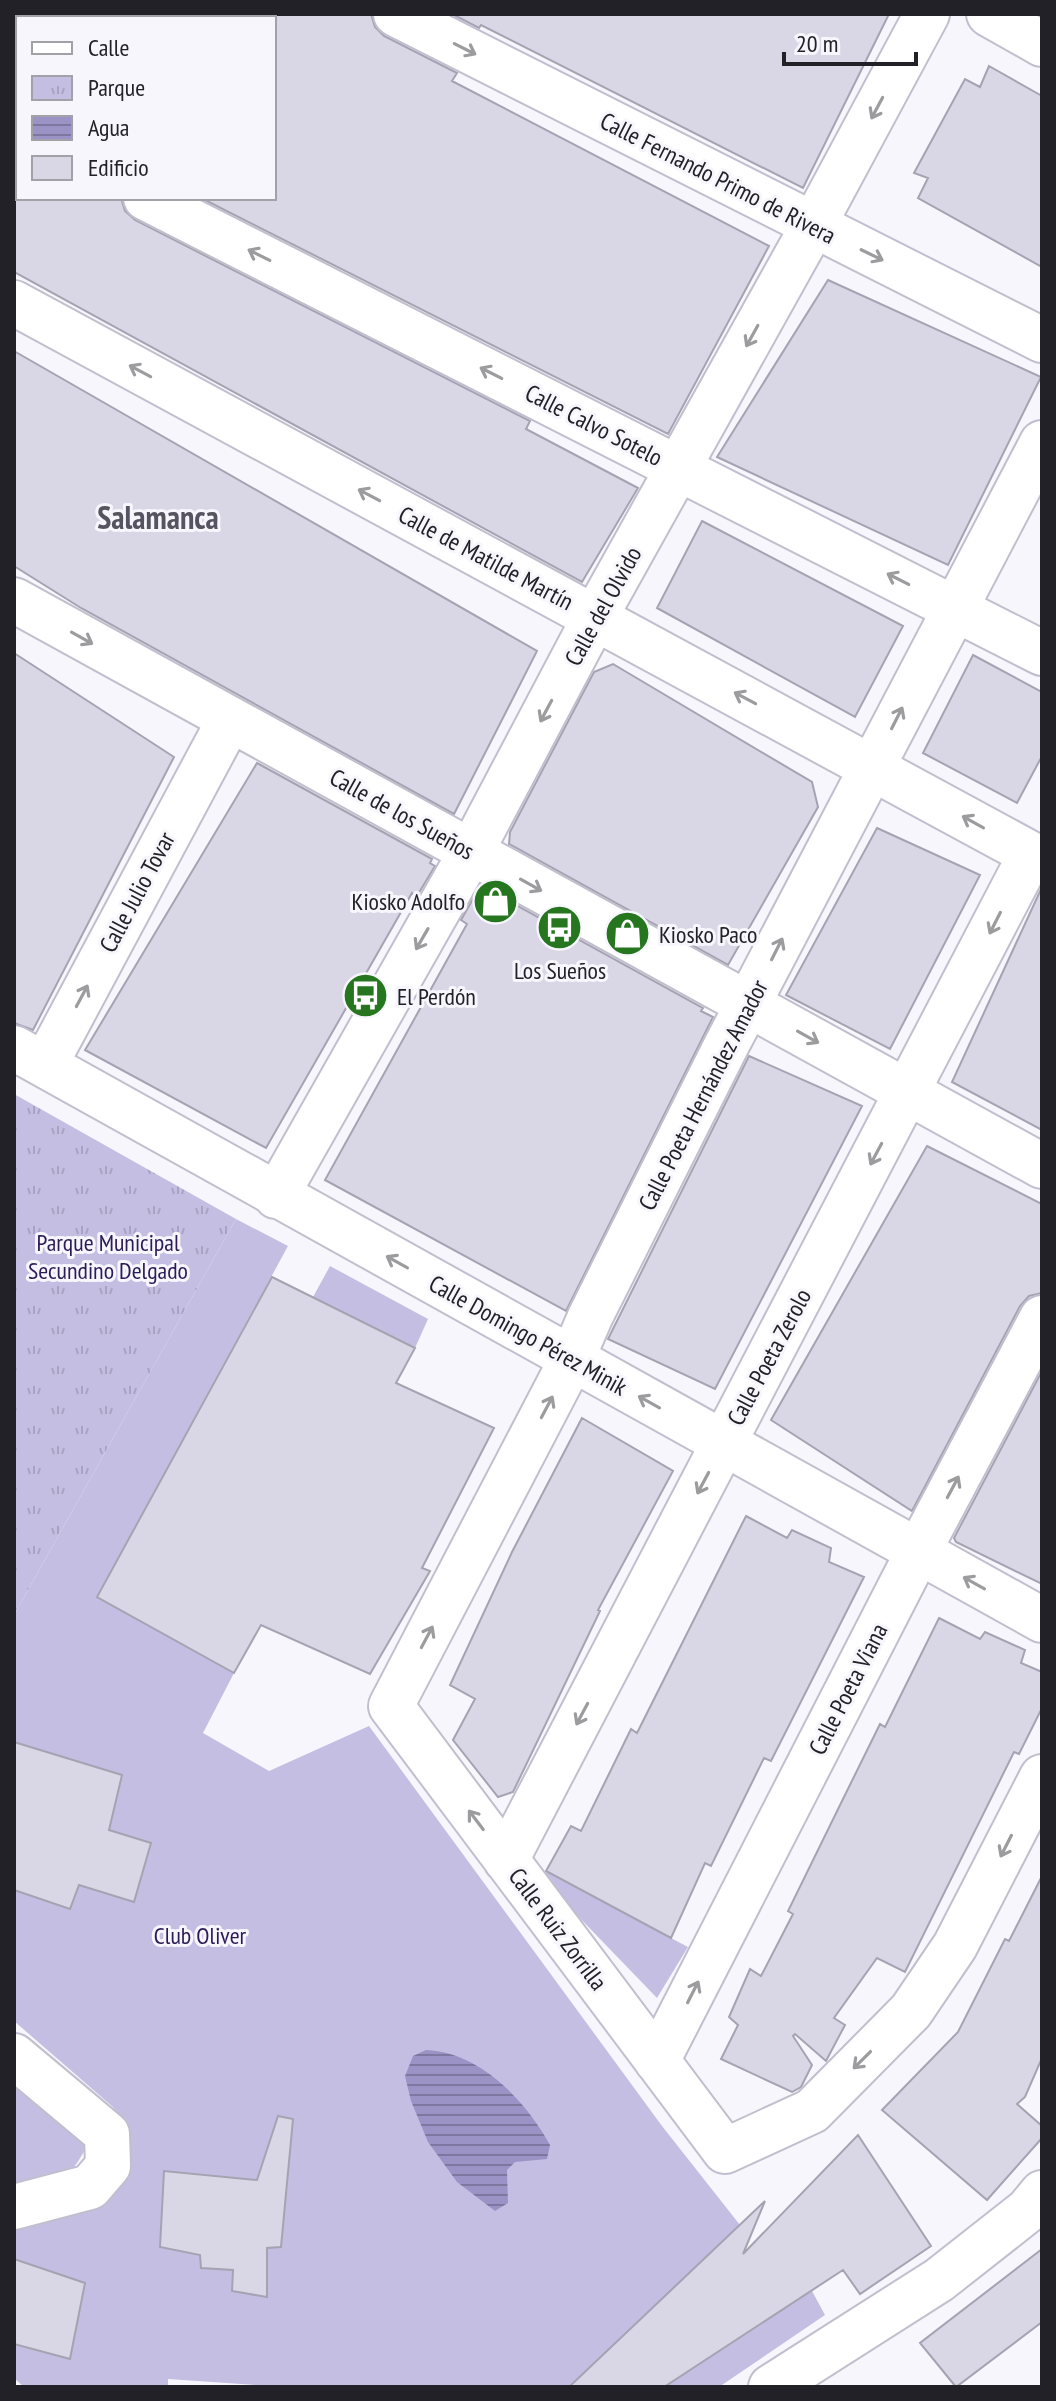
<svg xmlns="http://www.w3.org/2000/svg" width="1056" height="2401" viewBox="0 0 1056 2401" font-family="'PT Sans Narrow',sans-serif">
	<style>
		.green { fill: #c4bee3 }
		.park { fill: url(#park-tufts) }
		.water { fill: url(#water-rules) }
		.building { fill: #d9d7e6; stroke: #a5a3b1; stroke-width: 2 }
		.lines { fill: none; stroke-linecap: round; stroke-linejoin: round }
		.minor-casing { stroke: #c1bfce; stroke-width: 48 }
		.minor { stroke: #fff; stroke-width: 44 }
		.oneway { stroke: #9c9b9e }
		.labels { text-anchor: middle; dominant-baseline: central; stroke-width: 6; stroke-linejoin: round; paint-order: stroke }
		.street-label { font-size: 24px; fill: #222127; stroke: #f7f6fd }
		.poi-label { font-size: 24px; fill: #222127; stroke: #f7f6fd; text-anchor: start }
		.park-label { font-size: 24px; fill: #2d1b58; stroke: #f7f6fd }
		.district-label { font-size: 32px; font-weight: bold; fill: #565460; stroke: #f7f6fd }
	</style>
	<defs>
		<pattern id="park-tufts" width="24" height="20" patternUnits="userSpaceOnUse" patternTransform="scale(2)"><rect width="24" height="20" fill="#c4bee3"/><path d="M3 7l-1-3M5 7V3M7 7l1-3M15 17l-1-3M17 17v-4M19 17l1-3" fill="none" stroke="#a8a3c3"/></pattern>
		<pattern id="water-rules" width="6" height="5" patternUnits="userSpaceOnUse" patternTransform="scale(2)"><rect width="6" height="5" fill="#9b93c5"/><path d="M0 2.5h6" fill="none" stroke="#7e78a0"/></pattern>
	</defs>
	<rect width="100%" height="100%" fill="#f7f6fd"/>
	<!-- green -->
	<path class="green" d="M236 1219 288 1246 97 1597 234 1673 203 1733 269 1771 369 1726 662 2126 740 2225 569 2387H285L168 2379V2387H24L14 2378V2221L104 2201 124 2124 113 2107 14 2021V1615Z
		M330 1266 428 1319 415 1348 313 1297Z
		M546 1872 688 1947 657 1998 546 1883Z
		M14 2083 89 2140C72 2182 55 2183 14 2191Z
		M812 2291 825 2315 719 2387H664Z"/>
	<!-- park -->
	<path class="park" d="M14 1094 236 1219 14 1615Z"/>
	<!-- water -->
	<path class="water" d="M426 2050C480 2052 526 2101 550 2145L547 2159 515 2162 507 2170 508 2203 495 2211 457 2182 428 2142 411 2101 405 2076 413 2056Z"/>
	<!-- building -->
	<path class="building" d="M274 14H371L375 27 384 36 457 73 452 81 769 246 668 434 201 198H274Z
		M452 14H889L803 188 481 25 479 28Z
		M989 66 1042 96V267L918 198 928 178 914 173 965 79 980 87Z
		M14 198H121L125 211 135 220 530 421 526 429 638 488 582 582 14 272Z
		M828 280 1041 377 948 565 717 457Z
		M14 351 537 651 454 814 81 608 14 566Z
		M702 521 903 626 855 717 657 608Z
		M14 653 174 757 33 1030 14 1023Z
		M973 655 1042 692V756L1017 803 923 753Z
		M613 664 812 782 818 807 728 965 509 844 510 832 594 672Z
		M257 763 432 859 430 863 435 866 417 896 412 893 266 1148 85 1050Z
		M877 828 980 875 890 1049 786 995Z
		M1042 887V1130L952 1082Z
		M478 890 507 905V900L703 1008 701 1011 713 1017 566 1311 325 1180 467 924 461 920Z
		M749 1056 862 1106 715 1389 608 1339Z
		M927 1146 1042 1204V1293L1029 1296 1020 1306 912 1511 771 1420Z
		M272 1277 415 1348 396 1383 494 1428 422 1568 430 1571 370 1674 261 1625 234 1673 97 1597Z
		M1042 1371V1584L956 1542 954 1538Z
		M582 1418 673 1471 598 1610 600 1611 513 1792 498 1797 453 1740 475 1699 450 1685 512 1552Z
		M746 1516 787 1538 792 1530 831 1548 829 1562 864 1577 771 1761 764 1758 711 1866 705 1863 671 1938 546 1871 571 1826 581 1831 631 1729 637 1733Z
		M939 1618 980 1639 985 1632 1025 1650 1021 1663 1042 1672V1708L1019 1754 1014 1752 905 1972 877 1958 834 2018 845 2025 826 2061 795 2034 793 2036 812 2065 801 2087 792 2092 721 2059 738 2025 729 2017 750 1969 761 1976 793 1914 788 1911 843 1799 880 1724 885 1727Z
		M14 1742 122 1775 109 1830 151 1843 134 1902 79 1885 70 1909 14 1890Z
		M1042 1876V2058L1025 2097 1017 2104 1042 2126V2138L987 2200 882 2110 958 2032 1005 1939 1009 1941Z
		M278 2116 293 2119 281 2247 267 2248V2297L232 2291 233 2270 201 2268 200 2255 160 2247 164 2171 257 2180Z
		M858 2135 931 2246 860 2294 843 2270 664 2387H569L765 2201 743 2254Z
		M1042 2249V2322L956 2387 920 2343Z
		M14 2259 85 2283 70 2359 14 2344Z"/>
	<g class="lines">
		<defs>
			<path id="minor" d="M396 14 1042 340
				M989 14 1042 44
				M14 131 18 133
				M146 198 1042 653
				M14 303 1042 860
				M1042 443 726 1046 590 1317 572 1359 391 1706 725 2151 812 2111 911 2011 955 1946 1042 1777
				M14 600 1042 1166
				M14 1048 1042 1620
				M45 1065 230 719
				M276 1196 471 852 595 617 813 226 927 14
				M506 1860 1031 854
				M14 2056 107 2134 108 2166 90 2187 14 2207
				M657 2061 918 1552 1042 1318
				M771 2387 939 2280 1028 2210 1042 2193"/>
		</defs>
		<!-- minor casing -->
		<use href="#minor" class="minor-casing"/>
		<!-- minor -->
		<use href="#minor" class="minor"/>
	</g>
	<!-- one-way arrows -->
	<defs><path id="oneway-shaft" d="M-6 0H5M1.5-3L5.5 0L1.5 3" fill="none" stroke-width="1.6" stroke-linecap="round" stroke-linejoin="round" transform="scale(2)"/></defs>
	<g class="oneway">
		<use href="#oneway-shaft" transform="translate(465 49) rotate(27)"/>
		<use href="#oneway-shaft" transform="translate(877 108) rotate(118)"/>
		<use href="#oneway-shaft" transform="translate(259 255) rotate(-153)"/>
		<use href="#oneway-shaft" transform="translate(872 255) rotate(26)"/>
		<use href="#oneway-shaft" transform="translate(752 336) rotate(119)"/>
		<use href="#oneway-shaft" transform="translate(140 371) rotate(-152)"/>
		<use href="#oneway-shaft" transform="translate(491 373) rotate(-153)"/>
		<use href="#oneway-shaft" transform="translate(369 495) rotate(-152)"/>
		<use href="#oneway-shaft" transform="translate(898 579) rotate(-153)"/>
		<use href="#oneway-shaft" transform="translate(82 638) rotate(29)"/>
		<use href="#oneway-shaft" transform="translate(745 698) rotate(-152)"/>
		<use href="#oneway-shaft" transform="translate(546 711) rotate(118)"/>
		<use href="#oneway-shaft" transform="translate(897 718) rotate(-63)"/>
		<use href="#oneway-shaft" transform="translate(973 822) rotate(-151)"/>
		<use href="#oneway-shaft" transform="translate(531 885) rotate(29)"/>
		<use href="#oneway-shaft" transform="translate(995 923) rotate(117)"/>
		<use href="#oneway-shaft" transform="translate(422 939) rotate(120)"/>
		<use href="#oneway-shaft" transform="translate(777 949) rotate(-63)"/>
		<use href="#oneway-shaft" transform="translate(82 996) rotate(-62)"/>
		<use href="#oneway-shaft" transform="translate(808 1037) rotate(29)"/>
		<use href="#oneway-shaft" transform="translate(876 1154) rotate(118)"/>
		<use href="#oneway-shaft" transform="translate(397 1262) rotate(-151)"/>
		<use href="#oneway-shaft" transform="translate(649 1402) rotate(-151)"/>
		<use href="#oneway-shaft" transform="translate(547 1407) rotate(-62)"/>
		<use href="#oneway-shaft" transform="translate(703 1483) rotate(118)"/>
		<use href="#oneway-shaft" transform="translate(953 1487) rotate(-62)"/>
		<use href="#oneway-shaft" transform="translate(974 1583) rotate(-151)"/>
		<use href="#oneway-shaft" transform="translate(427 1637) rotate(-62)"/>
		<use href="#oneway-shaft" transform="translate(582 1714) rotate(118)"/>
		<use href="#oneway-shaft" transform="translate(476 1820) rotate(-127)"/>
		<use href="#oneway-shaft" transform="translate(1006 1846) rotate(117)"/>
		<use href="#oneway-shaft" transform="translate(693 1992) rotate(-63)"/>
		<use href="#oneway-shaft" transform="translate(862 2060) rotate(135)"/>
	</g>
	<!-- icons -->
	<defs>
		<symbol id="shop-disc" viewBox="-11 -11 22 22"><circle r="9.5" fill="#25761f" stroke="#f7f6fd"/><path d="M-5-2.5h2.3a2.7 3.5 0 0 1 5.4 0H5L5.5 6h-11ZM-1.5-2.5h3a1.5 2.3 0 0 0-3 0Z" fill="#fff"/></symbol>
		<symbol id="bus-disc" viewBox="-11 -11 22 22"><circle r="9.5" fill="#25761f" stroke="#f7f6fd"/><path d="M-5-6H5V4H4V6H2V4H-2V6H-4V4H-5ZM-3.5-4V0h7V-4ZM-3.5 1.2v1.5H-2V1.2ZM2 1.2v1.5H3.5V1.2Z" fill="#fff"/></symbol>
	</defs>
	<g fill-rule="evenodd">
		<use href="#shop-disc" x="470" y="876" width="51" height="51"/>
		<use href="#bus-disc" x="534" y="902" width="51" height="51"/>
		<use href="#shop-disc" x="602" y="908" width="51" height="51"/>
		<use href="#bus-disc" x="340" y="970" width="51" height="51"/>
	</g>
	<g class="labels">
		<!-- street labels -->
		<g class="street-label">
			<text transform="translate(718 178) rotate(27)">Calle Fernando Primo de Rivera</text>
			<text transform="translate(594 425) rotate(27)">Calle Calvo Sotelo</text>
			<text transform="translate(486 558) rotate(28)">Calle de Matilde Martín</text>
			<text transform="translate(603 606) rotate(-61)">Calle del Olvido</text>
			<text transform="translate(402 814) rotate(29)">Calle de los Sueños</text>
			<text transform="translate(137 892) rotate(-62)">Calle Julio Tovar</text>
			<text transform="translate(703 1095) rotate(-63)">Calle Poeta Hernández Amador</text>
			<text transform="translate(528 1335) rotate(29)">Calle Domingo Pérez Minik</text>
			<text transform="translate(769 1357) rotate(-62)">Calle Poeta Zerolo</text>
			<text transform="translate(848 1689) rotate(-63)">Calle Poeta Viana</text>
			<text transform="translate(558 1929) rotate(53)">Calle Ruiz Zorrilla</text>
		</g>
		<!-- poi labels -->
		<g class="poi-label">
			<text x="465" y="901" text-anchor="end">Kiosko Adolfo</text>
			<text x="659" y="934">Kiosko Paco</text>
			<text x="560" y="970" text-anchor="middle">Los Sueños</text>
			<text x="397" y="996">El Perdón</text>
		</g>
		<!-- park labels -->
		<g class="park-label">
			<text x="108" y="1242">Parque Municipal<tspan x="108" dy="28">Secundino Delgado</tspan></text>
			<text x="200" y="1935">Club Oliver</text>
		</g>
		<!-- district labels -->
		<g class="district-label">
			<text x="158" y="517">Salamanca</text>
		</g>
	</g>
	<!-- border -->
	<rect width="1056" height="2401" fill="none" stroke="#222127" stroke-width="32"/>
	<!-- legend -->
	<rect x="16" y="16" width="260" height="184" fill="#f7f6fd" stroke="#a2a1a7" stroke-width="2"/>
	<rect x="32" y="42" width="40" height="12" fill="#ffffff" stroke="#a2a1a7" stroke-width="2"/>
	<text x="88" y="56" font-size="24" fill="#222127">Calle</text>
	<rect x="32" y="76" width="40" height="24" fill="url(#park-tufts)" stroke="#a2a1a7" stroke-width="2"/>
	<text x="88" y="96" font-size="24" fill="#222127">Parque</text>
	<rect x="32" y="116" width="40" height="24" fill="url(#water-rules)" stroke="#a2a1a7" stroke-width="2"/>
	<text x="88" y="136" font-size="24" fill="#222127">Agua</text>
	<rect x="32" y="156" width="40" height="24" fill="#d9d7e6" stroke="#a2a1a7" stroke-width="2"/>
	<text x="88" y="176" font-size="24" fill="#222127">Edificio</text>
	<!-- scale -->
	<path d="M784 52v12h132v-12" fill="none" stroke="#222127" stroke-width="4"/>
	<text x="796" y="52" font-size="24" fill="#222127" stroke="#f7f6fd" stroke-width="6" paint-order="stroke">20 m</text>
</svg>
